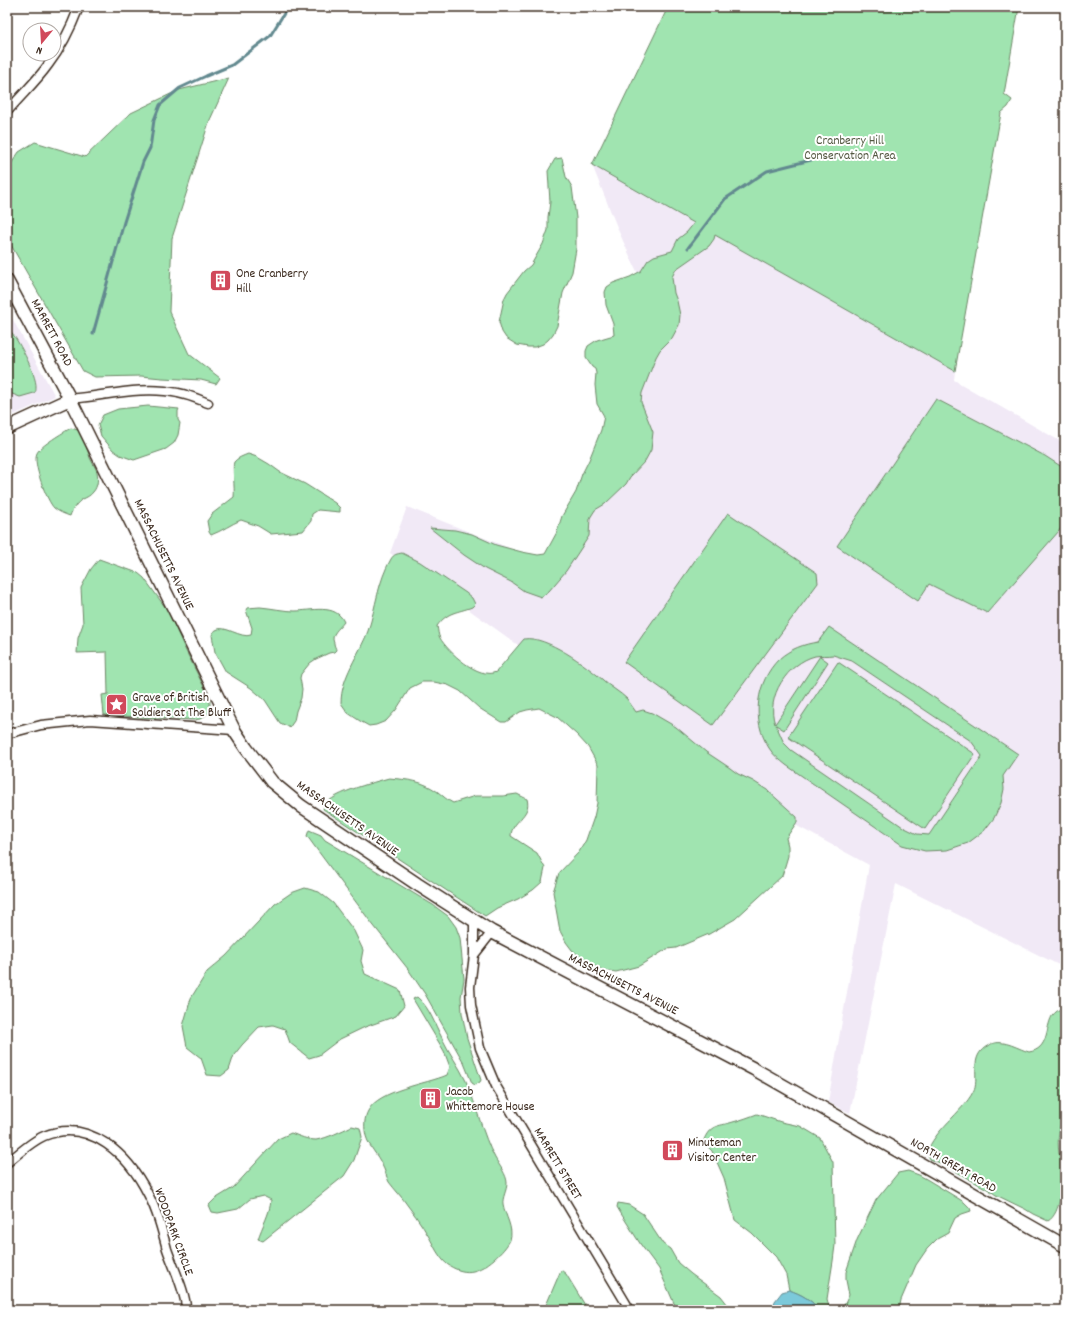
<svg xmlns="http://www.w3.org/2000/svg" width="1072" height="1317" viewBox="0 0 1072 1317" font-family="Dekko,sans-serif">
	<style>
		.built { fill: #f1e9f6 }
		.green { fill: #a0e4b0; stroke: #6e8767; fill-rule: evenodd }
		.water { fill: #7cc9da; stroke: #62898f }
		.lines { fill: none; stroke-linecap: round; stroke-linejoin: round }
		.stream { stroke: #62898f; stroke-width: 3 }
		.minor-casing { stroke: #3b2a1e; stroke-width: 11 }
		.secondary-casing { stroke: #3b2a1e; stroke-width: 15 }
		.minor { stroke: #fff; stroke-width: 8 }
		.secondary { stroke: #fff; stroke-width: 12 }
		.labels { text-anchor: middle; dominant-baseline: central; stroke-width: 4; stroke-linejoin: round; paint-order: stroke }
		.park-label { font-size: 13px; fill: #545842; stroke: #fff }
		.poi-label { font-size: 13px; fill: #3b2a1e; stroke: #fff; text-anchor: start }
		.street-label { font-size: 13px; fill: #3b2a1e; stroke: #fff }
	</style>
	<rect width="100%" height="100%" fill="#fff"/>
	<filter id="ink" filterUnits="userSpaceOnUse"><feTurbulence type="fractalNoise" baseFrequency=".025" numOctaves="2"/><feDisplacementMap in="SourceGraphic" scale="8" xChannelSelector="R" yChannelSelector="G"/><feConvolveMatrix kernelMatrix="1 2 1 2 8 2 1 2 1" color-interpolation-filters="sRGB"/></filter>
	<g filter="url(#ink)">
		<!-- built -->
		<path class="built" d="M592 165 955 371 954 380 1065 444V968L896 884 850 1113 828 1102 869 865 688 767 390 553 407 507 559 568 663 329 619 232Z
			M7 309 55 396 7 418Z"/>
		<!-- green -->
		<path class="green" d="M668 7H1019L1004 94 1012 100 1008 107 1001 113 955 371 715 235 714 239 709 246 676 269 672 277 674 293 677 301 680 315 679 325 672 338 660 350 656 357 642 393 641 402 653 432 651 450 645 461 630 477 626 484 605 504 595 510 590 518 589 536 566 571 549 591 541 597 524 591 511 582 485 569 464 555 430 528 455 530 472 534 496 545 522 552 538 555 545 554 557 532 562 516 576 492 582 474 589 460 601 430 604 416 597 404 595 385 596 373 595 369 592 367 586 358V351L588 346 597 340 614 335 613 324 606 305 605 292 607 287 613 283 630 277 641 271 648 260 654 256 672 251 678 239 687 232 694 223 592 165Z
			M229 78 209 122 172 238 169 311 189 354 220 378 216 384 201 380 162 378 141 376 95 377 83 371 7 238V170L19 152 35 142 85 157 131 113 179 90Z
			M562 158 566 177 572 187 576 218V249L572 272 563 293 557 326 553 334 548 340 543 344 535 347H528L517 345 506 338 502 332 499 322 504 299 507 293 524 271 531 265 543 244 548 230V217L550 202 548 171 555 159Z
			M7 327C16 335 37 375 36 387 36 391 36 391 34 393L20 397 7 392Z
			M936 399 1045 456 1065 469V522L1059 531 987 613 929 584 918 601 837 546Z
			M148 406 179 409 178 411V420L180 423 178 435 174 443 166 449 134 460 120 455 113 450 101 436 98 425 103 415 118 409Z
			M71 428 78 430C84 439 87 448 90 458 92 462 94 465 96 469 99 476 98 487 93 492 90 496 87 497 83 499 77 502 72 510 70 516 64 514 59 512 54 508 47 501 32 463 37 453 40 446 64 432 71 428Z
			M248 454 257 457 269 464 280 472 305 484 335 503 340 508V512L318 510 312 514 311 521 303 531 271 534 258 526 241 520C231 524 222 531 211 535L209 532 207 521 212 514 234 497C235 489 232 466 234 462 237 458 243 456 248 454Z
			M728 513 817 573 818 583 713 725 624 662Z
			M402 553 420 562 466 593 472 598 475 604 472 607C457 613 448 611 437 626 438 630 438 635 440 638 448 652 479 680 496 672L524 639C546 635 587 666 603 680 610 687 620 692 627 699 630 703 633 708 636 712L643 710 652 713 676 727 706 752 730 768 738 774 753 781 767 790 797 817V822L786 838 788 846V856L782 876 735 919 709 934 676 948 667 949 639 966 616 972 603 970 590 964 572 950 566 942 560 931 553 892 559 873 579 852 586 840 594 817 597 803 598 765 588 747 577 735 557 717 539 708 527 710 520 712 506 722H501L479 708 460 691 448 685 434 682H422L410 688 396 710 386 721 376 725 369 726 360 721 348 713 341 703C341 677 359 655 368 631 376 607 378 581 391 559 394 554 397 554 402 553Z
			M99 559 138 573 144 578 168 611 185 649 210 699V711L205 716 200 719 194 720 104 715 102 695 108 694 107 652 77 653 78 638 83 624 81 588 91 569Z
			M260 607C272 608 284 611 295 611 311 611 336 603 344 622 339 629 330 634 334 643 334 646 336 648 336 650L334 652 329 653 316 659 310 663 301 674 300 678 302 689 301 698 296 711 294 721 289 728V726H287L280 723 265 700 251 688 226 672 215 652 212 635C213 633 214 631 216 630 224 624 241 639 251 635L252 628 246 610 247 608Z
			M829 627 1018 754 1003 776 1004 789 1001 803 994 818 984 831 968 843 947 850 925 851 902 845 786 765C780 760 773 755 769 748 751 720 756 682 779 659 790 649 804 644 818 642ZM833 655 852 661 971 741 982 756 929 835 917 834 903 827 791 750 784 743 776 725 784 730 828 662 820 656 775 724C765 697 788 663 815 656 820 655 827 656 833 655Z
			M838 662 975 754 925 829 788 737Z
			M389 778C409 780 421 780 438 792 443 796 447 800 453 803L475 796H503L517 794 527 799C532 816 511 821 511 836L537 853 545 868 542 882 533 890 518 899 497 908 485 916 323 809C326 794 375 782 389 778Z
			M309 830 321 835 325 840 433 905 448 916 456 927 460 938 464 979 461 997 462 1013 467 1038 481 1080 480 1082 475 1085 472 1083 464 1063 425 994 408 969 370 921 315 847 307 836Z
			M305 888 319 892 333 903 354 931 363 950 361 961 365 974 400 990 404 1006 396 1016 365 1027 340 1039 319 1055 309 1058 290 1043 285 1029 273 1025 259 1027 242 1045 234 1055 229 1070 221 1076 207 1075 201 1058 187 1047 183 1026 191 998 207 972 226 956 275 904 291 893Z
			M417 997C430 1008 434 1023 442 1038 449 1053 459 1066 466 1081 477 1106 482 1134 495 1158 499 1165 507 1175 507 1183 507 1190 502 1198 503 1204 505 1216 514 1228 510 1240 505 1251 485 1269 473 1271 466 1273 456 1270 450 1266 444 1263 439 1255 436 1250 428 1234 419 1220 408 1206 402 1197 395 1190 389 1182 386 1176 385 1170 382 1165 378 1155 369 1147 366 1136 364 1128 364 1118 368 1111 378 1090 427 1084 447 1075L450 1067 444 1051 413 999Z
			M1065 1006V1113C1059 1124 1057 1140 1059 1153 1060 1158 1063 1163 1063 1168 1063 1182 1061 1214 1048 1221L1033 1214 1025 1209 996 1195 989 1190 967 1178 945 1165 930 1159 927 1153C934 1130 962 1113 973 1092 981 1078 967 1056 989 1045 1002 1038 1016 1048 1029 1052 1049 1049 1045 1029 1052 1016 1055 1012 1060 1009 1065 1006Z
			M757 1114 781 1122 800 1126 820 1138 833 1162 835 1245 833 1261 827 1299 830 1310H819C812 1300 801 1294 789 1290L786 1275 776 1257 752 1233 735 1220 724 1178 712 1151 703 1142C710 1124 717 1127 733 1122 741 1120 749 1117 757 1114Z
			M352 1126 360 1128 362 1137 354 1160 344 1176 263 1241 258 1239C262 1226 270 1214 271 1200L263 1196 250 1199 238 1209 218 1213 212 1212 209 1205 215 1199 233 1188 278 1139 291 1133C299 1136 308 1140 316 1140 328 1138 341 1131 352 1126Z
			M908 1171 919 1175 928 1180 964 1202 970 1208 971 1211 962 1214 955 1218 948 1233 937 1239 927 1249 916 1265 901 1300 899 1310H842L849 1295 846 1280V1272L857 1240 876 1200 898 1173Z
			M618 1203 629 1205 643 1214 663 1244 670 1249 678 1263 691 1274 721 1296 732 1310H677L659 1269 641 1245 620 1212 617 1207Z
			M561 1270 566 1274 588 1310H544Z"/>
		<!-- water -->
		<path class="water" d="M789 1290C801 1294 812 1300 819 1310H772L775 1301 782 1292Z"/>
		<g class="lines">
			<!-- stream -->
			<path class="stream" d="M688 248 725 199 767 171 811 160
				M93 334 124 222 143 162 150 148 154 120 160 105 180 88 206 76 232 65 270 36 288 7"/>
			<defs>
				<path id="minor" d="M7 112C20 96 36 82 48 65 62 47 71 28 79 7
					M70 399C105 396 143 385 178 393 189 395 198 399 208 403
					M7 734 41 725 90 720 234 730
					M474 920V955L470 987 471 1005 480 1048 496 1086 630 1310
					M474 955 492 932
					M7 1163C18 1154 32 1141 44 1136 90 1117 129 1156 148 1194 157 1211 162 1230 167 1249 172 1264 187 1295 186 1310"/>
				<path id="secondary" d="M7 281 70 399 234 730 246 748 272 782 301 806 417 884 492 932 754 1069 1065 1246
					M7 428 70 399"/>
			</defs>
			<!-- minor casing -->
			<use href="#minor" class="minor-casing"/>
			<!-- secondary casing -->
			<use href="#secondary" class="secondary-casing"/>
			<!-- minor -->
			<use href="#minor" class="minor"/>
			<!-- secondary -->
			<use href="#secondary" class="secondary"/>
		</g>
	</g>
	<!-- icons -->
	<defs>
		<symbol id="building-square" viewBox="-11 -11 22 22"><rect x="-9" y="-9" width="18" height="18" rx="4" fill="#d1495b" stroke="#fff"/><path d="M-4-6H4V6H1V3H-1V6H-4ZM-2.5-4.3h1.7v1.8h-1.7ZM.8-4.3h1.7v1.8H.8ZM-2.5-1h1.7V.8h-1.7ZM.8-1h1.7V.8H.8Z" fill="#fff"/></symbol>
		<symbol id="sight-square" viewBox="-11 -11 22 22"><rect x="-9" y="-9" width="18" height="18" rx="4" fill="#d1495b" stroke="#fff"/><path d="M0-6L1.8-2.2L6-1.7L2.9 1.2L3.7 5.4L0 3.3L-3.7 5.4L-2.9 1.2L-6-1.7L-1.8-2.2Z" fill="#fff"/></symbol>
	</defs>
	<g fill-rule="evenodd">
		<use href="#building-square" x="208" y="268" width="25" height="25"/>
		<use href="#sight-square" x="104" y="692" width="25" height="25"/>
		<use href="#building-square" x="418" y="1086" width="25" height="25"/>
		<use href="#building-square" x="660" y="1138" width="25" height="25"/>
	</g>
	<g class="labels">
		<!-- park labels -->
		<g class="park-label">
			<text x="850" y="141">Cranberry Hill<tspan x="850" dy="15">Conservation Area</tspan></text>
		</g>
		<!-- poi labels -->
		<g class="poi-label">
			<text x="236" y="274">One Cranberry<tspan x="236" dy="15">Hill</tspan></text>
			<text x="132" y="698">Grave of British<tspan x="132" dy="15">Soldiers at The Bluff</tspan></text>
			<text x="446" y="1092">Jacob<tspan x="446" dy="15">Whittemore House</tspan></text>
			<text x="688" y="1143">Minuteman<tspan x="688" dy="15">Visitor Center</tspan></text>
		</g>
		<!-- street labels -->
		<g class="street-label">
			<text transform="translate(51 333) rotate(62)">MARRETT ROAD</text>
			<text transform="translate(163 555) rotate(64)">MASSACHUSETTS AVENUE</text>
			<text transform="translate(347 819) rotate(35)">MASSACHUSETTS AVENUE</text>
			<text transform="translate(623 985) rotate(27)">MASSACHUSETTS AVENUE</text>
			<text transform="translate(557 1164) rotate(59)">MARRETT STREET</text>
			<text transform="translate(953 1166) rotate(30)">NORTH GREAT ROAD</text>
			<text transform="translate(173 1232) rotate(70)">WOODPARK CIRCLE</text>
		</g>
	</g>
	<!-- margin -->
	<rect width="1072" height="1317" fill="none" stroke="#fff" stroke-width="24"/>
	<rect x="12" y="12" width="1048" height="1293" fill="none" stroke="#3b2a1e" stroke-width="1.5" filter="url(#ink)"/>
	<!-- north arrow -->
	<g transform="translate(42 42) rotate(198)"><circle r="19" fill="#ffffff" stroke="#b1aaa5"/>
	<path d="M0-3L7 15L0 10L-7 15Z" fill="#d1495b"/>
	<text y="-6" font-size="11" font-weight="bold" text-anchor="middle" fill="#3b2a1e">N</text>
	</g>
</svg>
